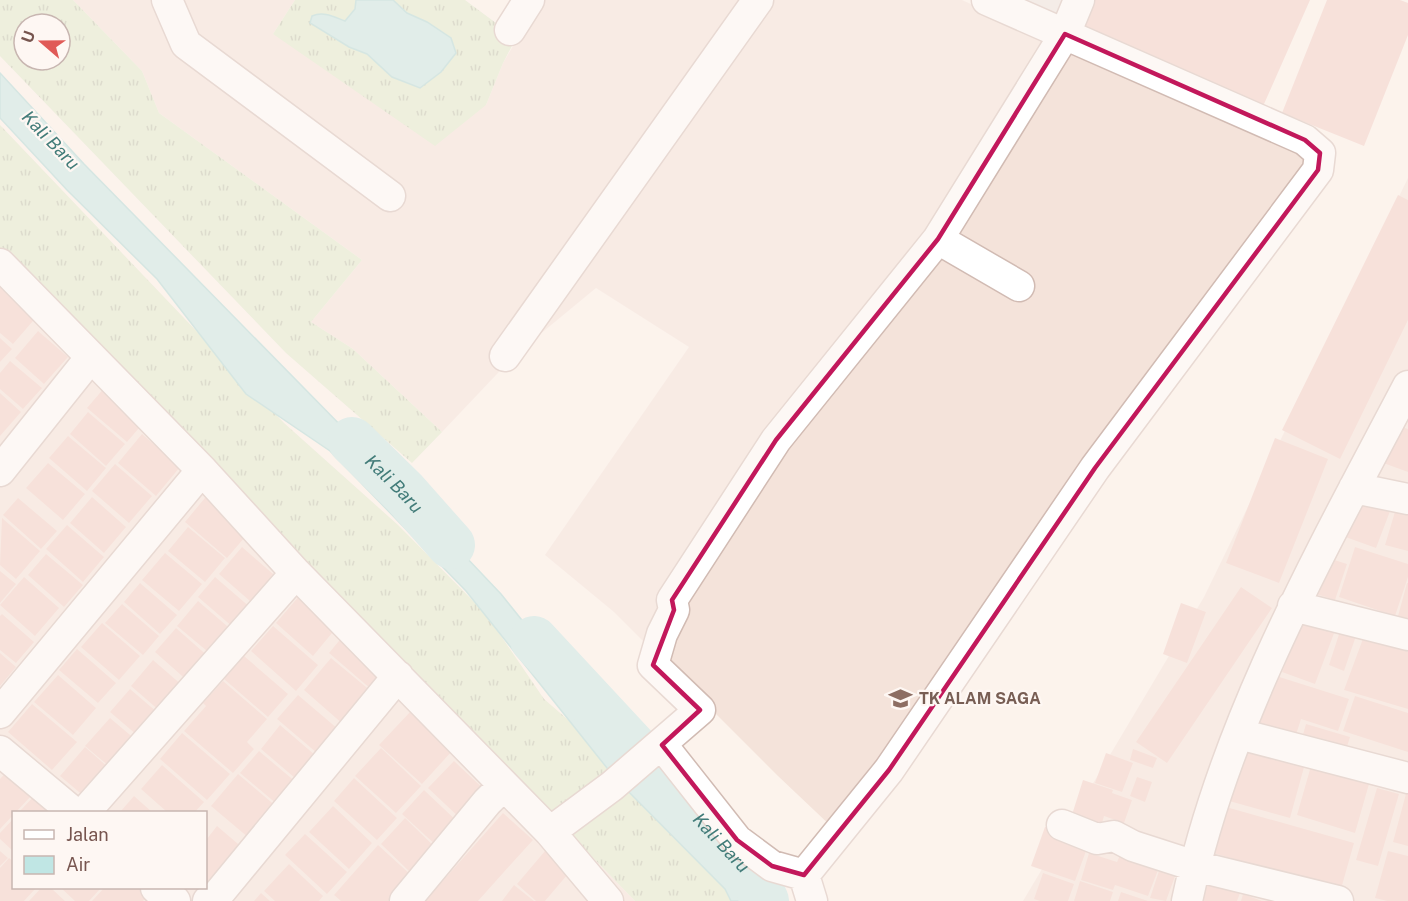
<svg xmlns="http://www.w3.org/2000/svg" width="1408" height="901" viewBox="0 0 1408 901" font-family="'Public Sans',sans-serif">
	<style>
		.residential { fill: #f4e3da; fill-rule: evenodd }
		.industrial { fill: #ece4e1 }
		.grass { fill: url(#grass-tufts); fill-rule: evenodd }
		.water { fill: #c0e6e4; stroke: #a7d7d5; stroke-width: 1.5 }
		.lines { fill: none; stroke-linecap: round; stroke-linejoin: round }
		.river { stroke: #c0e6e4; stroke-width: 48 }
		.building { fill: #f1cdc4 }
		.minor-casing { stroke: #d1bbb3; stroke-width: 33 }
		.minor { stroke: #fff; stroke-width: 30 }
		.marked { fill: none; stroke: #c2185b; stroke-width: 4.5; stroke-linejoin: round }
		.labels { text-anchor: middle; dominant-baseline: central; stroke-width: 4.5; stroke-linejoin: round; paint-order: stroke }
		.education-label { font-size: 16px; font-weight: bold; fill: #785e54; stroke: #fef7f3; text-anchor: start }
		.water-label { font-size: 18px; font-style: italic; fill: #427c79; stroke: #fef7f3 }
	</style>
	<defs>
		<pattern id="grass-tufts" width="24" height="20" patternUnits="userSpaceOnUse" patternTransform="scale(1.5)"><rect width="24" height="20" fill="#ddeaca"/><path d="M3 7l-1-3M5 7V3M7 7l1-3M15 17l-1-3M17 17v-4M19 17l1-3" fill="none" stroke="#b8c0a6"/></pattern>
	</defs>
	<rect width="100%" height="100%" fill="#fcf3ec"/>
	<!-- residential -->
	<path class="residential" d="M73 0H295L273 34 486 105 503 63 540 0H962L1309 158 834 829 778 776 614 612 545 555 689 347 596 288 516 354 442 432 353 349 311 322 362 260 159 113 142 71Z
		M1408 178V901H1023L1204 597Z
		M0 244 99 348 635 901H0ZM14 812H206V888H14Z"/>
	<!-- industrial -->
	<path class="industrial" d="M1020 0H1073L1064 21Z"/>
	<!-- grass -->
	<path class="grass" d="M0 0H73L142 71 159 113 362 260 311 322 353 349 442 432 412 463 286 353 0 56ZM24 24H60V60H24Z
		M295 0H356L355 9 345 22 331 15 349 47 367 54 392 77 427 22 407 13 393 0H465L516 38 503 63 486 105 435 146 273 34Z
		M0 125 284 423 398 525 486 614 544 699 574 725 741 901H635L99 348 0 264Z"/>
	<!-- water -->
	<path class="water" d="M356 0H393L407 13 427 22 451 38 456 53 441 72 420 88 392 77 367 54 349 47 310 23 312 16C324 11 334 17 345 21L355 9Z
		M0 73 84 164 353 438 501 594 619 741 715 831 757 901H731L725 889 615 778 466 591 330 451 246 394 157 279 67 190 0 118Z"/>
	<g class="lines">
		<!-- river -->
		<g class="river">
			<path id="s1" d="M352 441 404 492 451 545"/>
			<path id="s2" d="M534 640 754 877 765 901"/>
		</g>
	</g>
	<!-- building -->
	<path class="building" d="M1094 0H1310L1260 113 1080 33Z
		M1327 0H1400L1408 3V35L1364 146 1282 113Z
		M1398 195 1408 200V320L1340 459 1282 430Z
		M0 280 39 314 13 344 0 333Z
		M38 331 68 357 44 384 15 358Z
		M0 338 12 349 0 362Z
		M10 361 42 388 23 409 0 389V373Z
		M105 387 145 421 127 442 87 408Z
		M0 393 21 412 0 436Z
		M88 412 125 444 106 466 70 434Z
		M1390 423 1408 429V472L1378 461Z
		M142 434 180 467 156 496 118 463Z
		M68 436 106 468 87 491 49 458Z
		M1275 438 1328 459 1279 583 1226 563Z
		M48 463 85 494 63 520 26 488Z
		M115 464 152 496 129 523 92 491Z
		M209 493 251 530 227 558 185 522Z
		M1356 493 1392 506 1376 548 1340 535Z
		M92 497 126 527 104 553 70 523Z
		M18 498 57 531 41 549 3 515Z
		M1397 505 1408 508V551L1385 545Z
		M2 518 40 551 16 579 0 565Z
		M67 525 104 557 83 582 46 549Z
		M188 527 225 558 205 582 168 551Z
		M242 547 280 580 257 607 219 574Z
		M1355 547 1408 564V577L1395 616 1339 597Z
		M165 553 202 584 179 611 142 580Z
		M46 554 83 585 64 607 28 575Z
		M1325 557 1347 564 1335 600 1313 593Z
		M0 571 16 584 0 603Z
		M24 577 59 608 35 636 0 605Z
		M215 577 251 608 234 628 198 597Z
		M140 583 177 615 160 634 124 602Z
		M1407 583H1408V619L1398 616Z
		M1241 587 1272 608 1167 763 1136 742Z
		M300 595 337 627 313 656 276 623Z
		M198 601 234 632 213 656 177 626Z
		M1181 603 1206 612 1187 663 1163 654Z
		M122 604 159 636 143 655 105 623Z
		M2 614 34 642 16 663 0 650V616Z
		M1304 616 1336 628 1315 684 1282 672Z
		M102 623 140 656 119 680 81 647Z
		M273 626 318 665 296 691 251 651Z
		M176 628 210 658 190 683 155 652Z
		M1341 628 1357 633 1344 671 1329 665Z
		M343 636 387 673 372 690 329 653Z
		M1364 636 1408 646V709L1344 690Z
		M77 649 116 683 98 703 59 670Z
		M0 653 16 667 0 686Z
		M244 656 288 694 268 717 224 679Z
		M331 658 372 692 344 725 304 690Z
		M153 660 183 686 161 712 131 686Z
		M1270 674 1349 699 1338 731 1301 719 1294 741 1257 729 1264 708Z
		M58 675 96 708 73 735 34 702Z
		M223 681 267 719 247 742 254 749 233 773 184 731 206 706 203 703Z
		M130 689 164 718 144 741 110 712Z
		M298 695 338 729 317 753 277 719Z
		M1355 696 1408 713V752L1343 731Z
		M32 704 77 742 52 770 8 732Z
		M411 711 453 750 422 784 379 745Z
		M110 718 142 745 117 773 85 746Z
		M1306 724 1350 737 1346 750 1302 738Z
		M280 725 315 755 295 778 261 749Z
		M182 733 230 774 207 800 160 759Z
		M1237 742 1306 760 1290 818 1222 799Z
		M85 747 117 775 92 803 60 776Z
		M381 748 421 786 396 813 355 776Z
		M1133 749 1157 758 1153 768 1130 760Z
		M259 751 297 783 278 805 240 773Z
		M1106 753 1133 763 1122 792 1095 783Z
		M1313 759 1371 777 1355 833 1297 815Z
		M454 761 489 794 463 821 428 788Z
		M162 765 204 802 195 812H167L141 789Z
		M8 770 33 794 0 829V779Z
		M238 774 277 807 249 838 211 806Z
		M1137 777 1152 782 1145 802 1130 796Z
		M354 778 397 818 377 840 334 801Z
		M1083 780 1113 790 1112 793 1132 800 1124 823 1104 816 1100 830 1070 821Z
		M1377 788 1399 794 1378 866 1356 860Z
		M424 790 460 824 438 847 402 814Z
		M1407 790H1408V846L1393 842Z
		M35 795 54 812H19Z
		M134 796 152 812H120Z
		M1219 805 1354 843 1341 889 1206 851Z
		M333 806 372 843 349 869 309 832Z
		M503 813 533 840 513 862 478 901H425Z
		M14 818V852L0 839V833Z
		M405 818 437 849 413 875 381 844Z
		M217 826 244 849 210 889 206 885V840Z
		M1045 827 1089 843 1075 881 1031 866Z
		M305 834 347 872 327 894 285 855Z
		M378 845 411 875 388 901H341L334 895Z
		M0 851 8 858 0 866Z
		M545 851 568 874 545 901H536L517 884Z
		M1122 851 1160 865 1148 896 1115 885 1113 890 1081 880 1089 853 1117 862Z
		M1388 851 1408 856V901H1387L1375 898Z
		M9 858 14 862V888H36L24 901H0V868Z
		M1162 862 1178 868 1166 901 1150 898Z
		M289 864 323 896 319 901H275L264 891Z
		M1043 873 1074 884 1068 901H1040L1034 899Z
		M1204 880 1240 893 1237 901H1197Z
		M1080 881 1113 892 1110 901H1074Z
		M514 885 534 901H502Z
		M41 888H51L65 901H29Z
		M61 888H101L89 901H75Z
		M104 888H140L148 895 143 901H92Z
		M1121 892 1148 901H1118Z
		M261 893 270 901H254Z
		M1243 894 1262 901H1241Z"/>
	<g class="lines">
		<defs>
			<path id="minor" d="M167 0 186 44 390 196
				M510 30 529 0
				M938 239 1019 286
				M0 264 202 470 296 573 550 832 608 901
				M505 356 758 0
				M0 471 91 357
				M1354 488 1408 499
				M1293 606 1408 635
				M0 713 202 470
				M1239 734 1408 778
				M662 745 737 840 772 866 804 875 812 901
				M0 751 73 812
				M85 812 296 573
				M1062 825 1097 839 1114 836 1133 846 1195 866 1338 901
				M550 832 612 786 700 710 653 665 662 634 674 610 672 600 776 440 938 239 1065 34 1079 0
				M804 875 889 770 1095 468 1318 170 1320 153 1305 140 987 0
				M156 888 167 898 175 901
				M208 901 215 898 398 676
				M405 901 487 802 504 785
				M1187 901C1225 720 1323 548 1408 386"/>
		</defs>
		<!-- minor casing -->
		<use href="#minor" class="minor-casing"/>
		<!-- minor -->
		<use href="#minor" class="minor"/>
	</g>
	<!-- marked area -->
	<path d="M0 0H1408V901H0ZM1065 34 1305 140 1320 153 1318 170 1095 468 889 770 804 875 772 866 737 840 662 745 700 710 653 665 674 610 672 600 776 440 938 239Z" fill="#fcf3ec" fill-opacity=".55" fill-rule="evenodd"/>
	<path class="marked" d="M1065 34 1305 140 1320 153 1318 170 1095 468 889 770 804 875 772 866 737 840 662 745 700 710 653 665 674 610 672 600 776 440 938 239Z"/>
	<!-- icons -->
	<defs>
		<symbol id="school-bare" viewBox="-9 -9 18 18"><path d="M0-5L7-2L0 1L-7-2ZM-4 1L0 2.5L4 1V4Q0 6-4 4Z" fill="#8d6e63" stroke="#fef7f3" stroke-width="2.5" paint-order="stroke"/></symbol>
	</defs>
	<g fill-rule="evenodd">
		<use href="#school-bare" x="884" y="682" width="33" height="33"/>
	</g>
	<g class="labels">
		<!-- education labels -->
		<g class="education-label">
			<text x="919" y="698">TK ALAM SAGA</text>
		</g>
		<!-- water labels -->
		<g class="water-label">
			<text transform="translate(51 140) rotate(46)">Kali Baru</text>
			<text stroke="none"><textPath href="#s1" startOffset="60">Kali Baru</textPath></text>
			<text stroke="none"><textPath href="#s2" startOffset="276">Kali Baru</textPath></text>
		</g>
	</g>
	<!-- legend -->
	<rect x="12" y="811" width="195" height="78" fill="#fef7f3" stroke="#c8b6b1" stroke-width="1.5"/>
	<rect x="24" y="830" width="30" height="9" fill="#ffffff" stroke="#c8b6b1" stroke-width="1.5"/>
	<text x="66" y="841" font-size="18" fill="#77554f">Jalan</text>
	<rect x="24" y="856" width="30" height="18" fill="#c0e6e4" stroke="#c8b6b1" stroke-width="1.5"/>
	<text x="66" y="871" font-size="18" fill="#77554f">Air</text>
	<!-- north arrow -->
	<g transform="translate(42 42) rotate(290)"><circle r="28" fill="#fef7f3" stroke="#c8b6b1" stroke-width="1.5"/>
	<path d="M0-4.5L10 22L0 15L-10 22Z" fill="#e05a57"/>
	<text y="-9" font-size="16" font-weight="bold" text-anchor="middle" fill="#77554f">U</text>
	</g>
</svg>
